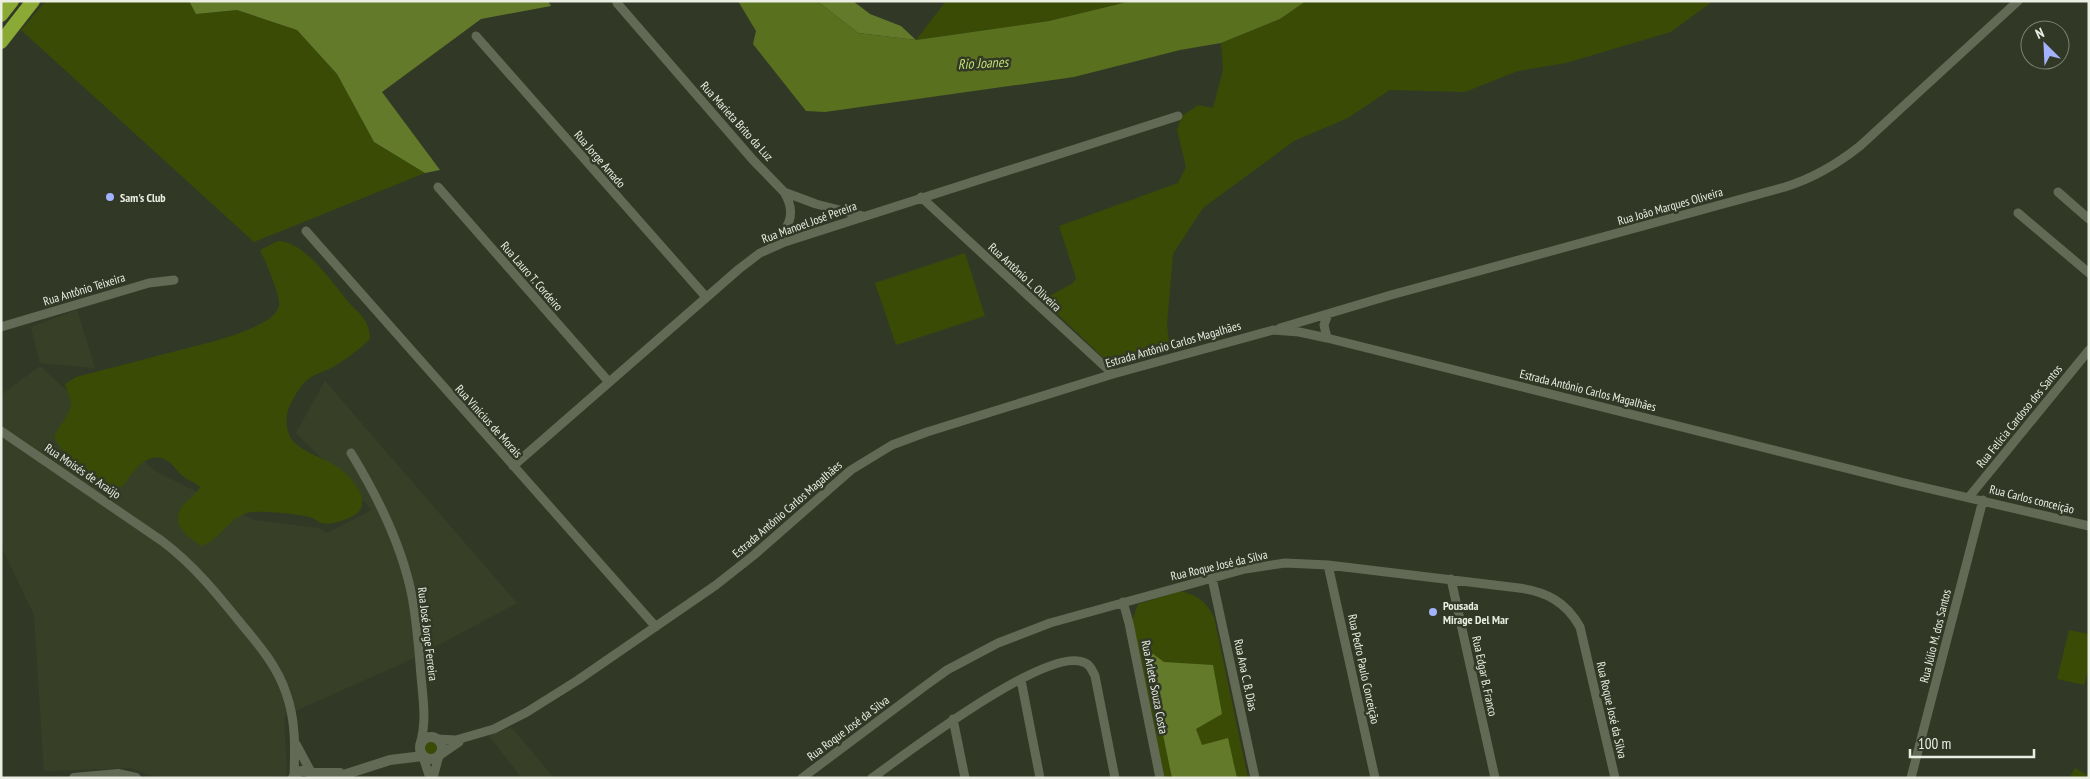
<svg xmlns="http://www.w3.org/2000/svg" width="2090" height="779" viewBox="0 0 2090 779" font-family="'PT Sans Narrow',sans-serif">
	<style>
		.built { fill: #374027 }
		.green { fill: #3a4b06 }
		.forest { fill: #637a2a }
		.water { fill: #59701e }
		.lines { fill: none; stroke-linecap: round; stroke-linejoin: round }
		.minor { stroke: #626955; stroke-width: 9 }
		.tertiary { stroke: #626955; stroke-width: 10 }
		.trunk { stroke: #8aa935; stroke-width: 14 }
		.poi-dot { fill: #a2b2fd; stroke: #323826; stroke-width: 2 }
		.labels { text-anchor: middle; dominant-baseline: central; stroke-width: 5; stroke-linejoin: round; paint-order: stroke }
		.street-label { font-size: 12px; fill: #eaeee3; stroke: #323826 }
		.poi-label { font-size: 12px; font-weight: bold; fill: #eaeee3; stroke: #323826; text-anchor: start }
		.water-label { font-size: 14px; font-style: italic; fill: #bddf74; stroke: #323826 }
	</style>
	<rect width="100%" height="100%" fill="#323826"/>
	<!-- built -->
	<path class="built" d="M77 310 95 368 40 363 31 327Z
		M40 366 155 471 254 520 318 528 327 533 372 510 341 477 296 433 325 381 517 603 412 659 284 716 287 775 272 778H157L131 768 44 771 34 615 1 546V395Z
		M511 727 554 778H522L489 736Z"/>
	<!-- green -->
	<path class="green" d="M46 1H189L196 14 237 10 297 30 337 74 374 142 425 173 254 242 21 30Z
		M946 1H1131L1049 21 916 40Z
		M1306 1H1713L1671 32 1566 63 1518 71 1465 92 1390 90 1348 118 1294 141 1203 208 1173 254 1167 325 1170 349 1113 367 1047 304 1046 298 1073 283 1076 278 1059 226 1178 183 1186 167 1177 130 1182 116 1198 105 1213 108 1223 70 1221 43 1280 19Z
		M278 241C307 242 333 285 352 306 362 315 370 324 370 339 359 350 345 360 331 368 323 372 314 374 307 380 300 386 294 397 290 405 285 416 285 431 293 441 309 458 334 458 352 480 357 487 362 493 362 500 363 509 358 514 351 517 342 521 331 525 321 523 318 522 315 519 312 518 303 514 262 511 251 512 229 516 222 538 202 546 190 539 170 524 181 508 187 500 195 496 200 487 194 482 188 480 183 476 178 473 175 466 169 462 149 447 133 472 123 486L113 488C91 476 65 460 54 437 58 426 70 416 71 404 71 398 67 390 65 384L76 377 215 341C231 336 275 324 279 306 281 296 265 260 260 250Z
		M965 253 985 316 896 345 875 283Z
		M1181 591C1198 596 1206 601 1214 617L1248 778H1164L1132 621 1138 604Z
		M2069 630 2089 634V667L2084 685 2057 679Z
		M425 748a6 6 0 1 1 12 0a6 6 0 1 1-12 0Z
		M2075 768 2089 776V778H2069Z"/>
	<!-- forest -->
	<path class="forest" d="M189 1H548L551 6 481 19 382 92 440 170 425 173 374 142 337 74 297 30 237 10 196 14Z
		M817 1H853L870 14 901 26 916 40 858 33Z
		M1145 648 1164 662 1213 665 1222 714 1196 729 1202 745 1228 738 1237 778H1172Z"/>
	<!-- water -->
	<path class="water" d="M738 1H817L858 33 916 40 1049 21 1131 1H1306L1280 19 1221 43 1180 50 1074 77 825 112 806 111 753 44 756 31Z"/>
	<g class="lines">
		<!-- minor -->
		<path class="minor" d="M617 3 753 160 784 192 816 204 863 216
			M476 36 706 297
			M438 187 608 381
			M2058 192 2089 219
			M921 197 1113 374
			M2018 213 2089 273
			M306 231 656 627
			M772 246C788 228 798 215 784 192
			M1 327 149 283 174 280
			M1280 328 1391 295 1785 187C1814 178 1836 165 1860 146L2018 1
			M1327 338 1324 325 1328 314
			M1 431 162 541C194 565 218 595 243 626 260 646 278 668 286 693 296 720 295 748 294 776
			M351 453C378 497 402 546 412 596 417 623 419 649 421 676 423 699 427 722 420 744
			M513 466 739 269 760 253 785 242 1178 116
			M1969 497 2089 350
			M1328 565 1375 778
			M1212 578 1255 778
			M1451 579 1495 778
			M1123 602 1129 623 1160 778
			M1021 680 1040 778
			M953 719 965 778
			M437 739 456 740 494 729 527 712 578 680 716 585 754 555 851 470 892 445 927 432 1113 374 1273 330 1299 332 1327 338 1905 483 2089 526
			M296 744 311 772
			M440 755 459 742
			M423 757 430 778
			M433 778 439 755
			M802 778 925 686 947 670 998 643 1050 623 1245 569 1285 563 1328 565 1519 588C1547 592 1566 602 1580 627L1615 778
			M872 778C907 753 1045 647 1083 662 1090 664 1092 670 1095 676L1115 778
			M1911 778 1983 500"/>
		<!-- tertiary -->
		<path class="tertiary" d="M420 748a11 11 0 1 1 22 0a11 11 0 1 1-22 0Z
			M311 773H340
			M74 778 118 774 136 778
			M293 778C298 769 308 768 314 777
			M334 778 390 760 423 756"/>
		<!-- trunk -->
		<path class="trunk" d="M1 15 12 1
			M1 42 33 1"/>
	</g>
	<!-- markers -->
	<g class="poi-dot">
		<circle cx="110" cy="197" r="5"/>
		<circle cx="1433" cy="612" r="5"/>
	</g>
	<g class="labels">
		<!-- street labels -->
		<g class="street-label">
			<text transform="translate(737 121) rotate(48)">Rua Marieta Brito da Luz</text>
			<text transform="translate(600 159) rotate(49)">Rua Jorge Amado</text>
			<text transform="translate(1670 206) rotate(-16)">Rua João Marques Oliveira</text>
			<text transform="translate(809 222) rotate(-20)">Rua Manoel José Pereira</text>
			<text transform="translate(532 276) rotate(49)">Rua Lauro T. Cordeiro</text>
			<text transform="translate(1025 277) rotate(43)">Rua Antônio L. Oliveira</text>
			<text transform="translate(84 289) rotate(-17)">Rua Antônio Teixeira</text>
			<text transform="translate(1173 344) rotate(-16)">Estrada Antônio Carlos Magalhães</text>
			<text transform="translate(1588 390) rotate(14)">Estrada Antônio Carlos Magalhães</text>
			<text transform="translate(2019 416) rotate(-51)">Rua Felícia Cardoso dos Santos</text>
			<text transform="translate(489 421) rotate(48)">Rua Vinicius de Morais</text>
			<text transform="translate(83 471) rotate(34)">Rua Moisés de Araújo</text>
			<text transform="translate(2032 499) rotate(14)">Rua Carlos conceição</text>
			<text transform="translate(787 509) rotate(-41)">Estrada Antônio Carlos Magalhães</text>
			<text transform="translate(1219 565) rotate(-13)">Rua Roque José da Silva</text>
			<text transform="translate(428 634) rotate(83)">Rua José Jorge Ferreira</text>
			<text transform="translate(1935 636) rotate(-76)">Rua Júlio M. dos Santos</text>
			<text transform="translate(1364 669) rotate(78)">Rua Pedro Paulo Conceição</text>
			<text transform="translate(1246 675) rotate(78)">Rua Ana C. B. Dias</text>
			<text transform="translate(1485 676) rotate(78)">Rua Edgar B. Franco</text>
			<text transform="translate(1155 687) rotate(79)">Rua Arlete Souza Costa</text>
			<text transform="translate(1612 710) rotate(77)">Rua Roque José da Silva</text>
			<text transform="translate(848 728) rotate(-37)">Rua Roque José da Silva</text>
		</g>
		<!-- poi labels -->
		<g class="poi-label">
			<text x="120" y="197">Sam's Club</text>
			<text x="1443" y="605">Pousada<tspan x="1443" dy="14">Mirage Del Mar</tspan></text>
		</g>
		<!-- water labels -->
		<g class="water-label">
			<text transform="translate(983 63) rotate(-3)">Rio Joanes</text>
		</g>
	</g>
	<!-- border -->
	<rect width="2090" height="779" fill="none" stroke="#eaeee3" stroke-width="5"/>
	<!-- north arrow -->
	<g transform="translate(2045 45) rotate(336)"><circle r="24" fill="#323826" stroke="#7c8172"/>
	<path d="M0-4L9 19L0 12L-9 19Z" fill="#a2b2fd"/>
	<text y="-8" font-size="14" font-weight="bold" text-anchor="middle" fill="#eaeee3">N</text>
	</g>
	<!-- scale -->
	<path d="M1910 749v8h124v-8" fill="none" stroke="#eaeee3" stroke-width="2.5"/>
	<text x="1918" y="749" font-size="15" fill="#eaeee3" stroke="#323826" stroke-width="4" paint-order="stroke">100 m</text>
</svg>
